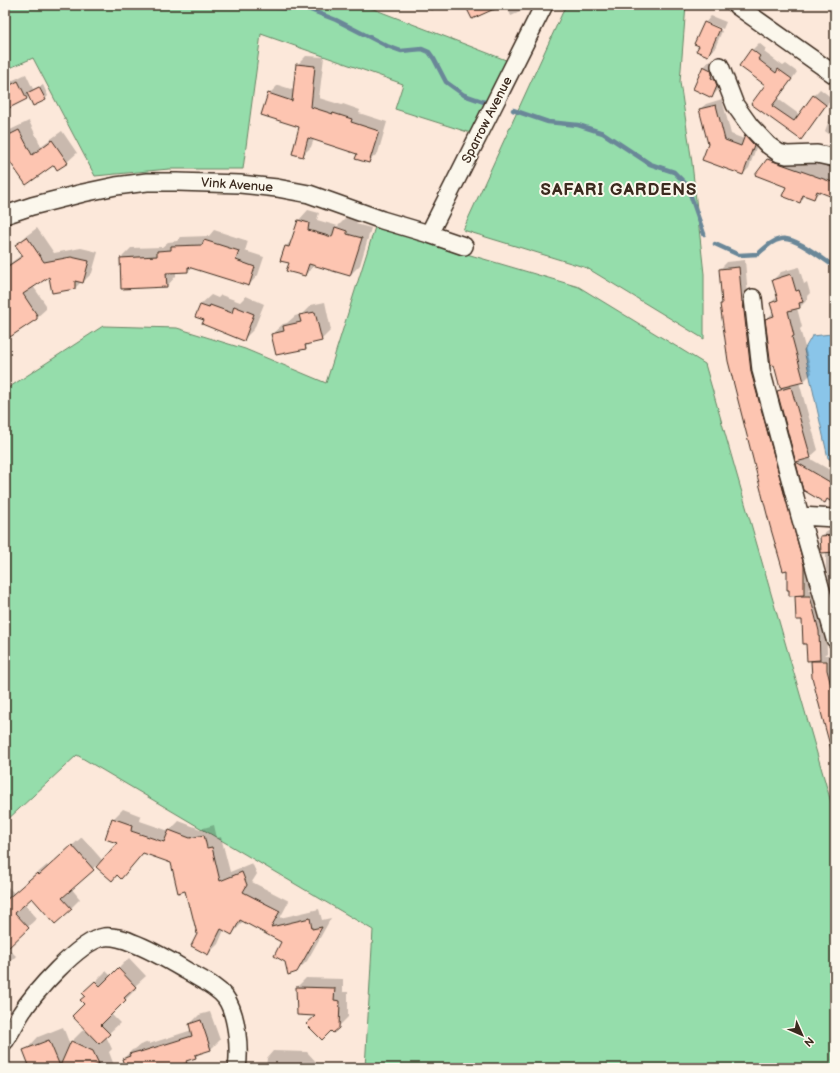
<svg xmlns="http://www.w3.org/2000/svg" width="840" height="1073" viewBox="0 0 840 1073" font-family="'Balsamiq Sans',sans-serif">
	<style>
		.green { fill: #95ddab; stroke: #688464 }
		.water { fill: #8ac5e9; stroke: #6a8798 }
		.shadow { fill: #0003 }
		.lines { fill: none; stroke-linecap: round; stroke-linejoin: round }
		.stream { stroke: #6a8798; stroke-width: 4.5 }
		.building { fill: #fdc5b1; stroke: #3b2a1e }
		.street-casing { stroke: #3b2a1e; stroke-width: 20 }
		.street { stroke: #fbf7ec; stroke-width: 17 }
		.labels { text-anchor: middle; dominant-baseline: central; stroke-width: 4; stroke-linejoin: round; paint-order: stroke }
		.street-label { font-size: 13px; fill: #3b2a1e; stroke: #fbf7ec }
		.district-label { font-size: 17px; font-weight: bold; letter-spacing: 1px; fill: #3b2a1e; stroke: #fbf7ec }
	</style>
	<rect width="100%" height="100%" fill="#fce8da"/>
	<filter id="ink" filterUnits="userSpaceOnUse"><feTurbulence type="fractalNoise" baseFrequency=".025" numOctaves="2"/><feDisplacementMap in="SourceGraphic" scale="8" xChannelSelector="R" yChannelSelector="G"/><feConvolveMatrix kernelMatrix="1 2 1 2 8 2 1 2 1" color-interpolation-filters="sRGB"/></filter>
	<g filter="url(#ink)">
		<!-- green -->
		<path class="green" d="M5 5H363L511 62 477 135 395 109 403 84 261 34 243 169H169L95 176 33 58 5 70Z
			M566 5H686L680 82 692 163 704 274V339L587 268 463 230Z
			M375 227 579 287 705 364 835 816V1068H365L373 930 77 755 5 822V390L103 326 177 328 245 349 326 383Z"/>
		<!-- water -->
		<path class="water" d="M835 329V462L828 458 804 350 812 336 832 334Z"/>
		<!-- shadow -->
		<path class="shadow" d="M418 5H439L432 11Z
			M467 5H527L520 12 511 16 506 5 493 11 492 9Z
			M711 16 726 22 723 29 706 22V24L722 31 715 48 708 55 705 23Z
			M759 43 766 49 764 52 783 66 786 64 797 72 778 99 800 115 813 96 820 89 832 98 807 132 800 139 753 104 767 85 740 66 752 50Z
			M306 56 324 57 319 98 342 105 343 104 360 110 359 113 387 122 378 153 368 162 358 153 314 139 311 147 302 156 300 127 269 94 278 85 294 90 297 65Z
			M710 60 717 63 723 78 718 90 712 96 704 67Z
			M26 74 33 89 43 85 48 96 45 99 29 96 26 99 5 109V84Z
			M722 99 731 134 744 139 746 136 751 130 759 139 749 168 743 174 709 144 700 109 706 104Z
			M835 108V139L825 131 833 110Z
			M29 121 41 146 62 131 77 153 67 162 57 169 54 164 5 154V134L8 131Z
			M775 152 810 164 817 157 835 159V196L820 191 814 198 806 195 800 201 787 186 768 159Z
			M308 210 319 213 317 220 338 226 346 218 357 221 356 224 371 228 360 265 350 275 315 265 305 275 290 263 286 246 293 239 299 220Z
			M37 228 54 253 81 248 98 252 92 273 83 282H81L75 288 50 275 33 286 46 305V309L36 318 5 335V267L23 254 17 245 26 236Z
			M214 230 248 241 245 251 264 257 258 275 249 285 192 267 188 271H176V276L167 286 121 258 131 248 162 247 168 242 177 241 181 237 209 236Z
			M745 260 748 296 810 558 811 587 808 590 816 589 826 624 827 653 824 655H833V663L835 670V759L813 677 812 662 815 660 807 643 803 619 796 597 799 594 788 569 721 305 723 303 720 269 727 262Z
			M799 267 804 284 807 282 810 293 807 296 808 299 800 307 797 308 802 327 800 329 812 373 804 381 799 382 818 450 809 458 835 473V503L828 498 804 489 778 391 781 388 774 363 766 319 774 312 771 303 778 296 773 280 781 272Z
			M211 295 218 298 221 295 240 302 246 296 264 304 254 329 243 340 205 320 200 305Z
			M325 302 331 330 321 340 310 343 305 348 272 334 283 324 287 323 295 316 302 314 311 305Z
			M835 529V599L826 568V552L821 536 828 530Z
			M123 809 141 816 140 821 169 831 179 821 200 829 214 825 217 838 221 837 230 872 252 863 257 874 252 882 289 901 280 918 319 909 322 920 331 918 307 961 297 971 283 942 243 921 241 924 232 934 224 930 218 944 208 954 198 934 186 890 172 862 144 852 121 877 101 861 71 888 80 899 71 908 32 896 24 904 37 918 7 947 16 956 5 967V888L7 886 14 893 47 865 48 867 82 837 103 861 118 843 113 819Z
			M129 958 146 976 134 987 136 989 111 1014 120 1023 106 1036 112 1049 109 1052 115 1068H28L30 1064 25 1051 38 1037 63 1027 70 1045 72 1041 85 1028 86 996 84 993 106 971 111 976Z
			M306 978 343 979V992H348V1017L333 1032 317 1015 297 987Z
			M210 1012 220 1040 211 1049 201 1052 196 1057 190 1059 179 1068H126L123 1059 132 1050 135 1049 140 1045 149 1042V1044L192 1030 190 1024 199 1015Z
			M273 1051 307 1052 319 1065 316 1068H266L267 1058Z"/>
		<g class="lines">
			<!-- stream -->
			<path class="stream" d="M259 7 308 9 336 20 387 46 401 51 422 49 429 52 434 59 446 82 464 95 490 104
				M513 110 548 122 578 125 603 133 650 164 674 172 687 185 704 234
				M715 244 739 255 758 254C765 248 771 241 781 239 795 236 824 260 835 267"/>
		</g>
		<!-- building -->
		<path class="building" d="M465 5H503L472 19Z
			M704 22 720 29 708 56 696 51 699 46 694 44Z
			M751 49 760 56 758 59 776 73 778 69 792 79 772 106 794 121 813 95 826 105 801 140 751 104 765 85 739 66Z
			M296 64 315 66 311 107 333 114V113L352 119 351 122 379 131 369 163 355 159 357 154 308 138 303 157 292 154 299 127 261 115 268 93 292 101Z
			M703 66 711 70 712 74 711 78 715 80 717 86 712 98 693 89Z
			M18 81 27 99 5 110V88Z
			M39 87 46 100 33 106 27 93Z
			M716 105 725 140 741 146 745 135 754 145 743 175 702 160 708 144 699 109Z
			M19 130 32 155 52 140 68 163 57 170 54 165 26 185 5 155V137Z
			M767 159 835 183V198L817 191 814 199 803 195 800 203 782 196 786 187 755 175Z
			M298 220 309 223 308 230 332 237 335 227 347 231V234L362 238 350 276 309 264 305 276 286 271 289 263 280 261 285 246 289 247Z
			M27 237 44 262 71 257 89 261 83 283 75 281V289L52 293 49 277 23 294 37 315V319L10 337 5 329V268L23 256 15 245Z
			M204 240 239 251 236 260 255 267 249 286 188 267V272L166 273 167 287 121 289 120 258 157 256V251L171 250V246L202 245Z
			M739 267 742 302H743L751 372 804 565V595L789 596V590H787V570L783 571 770 526 728 361 720 304H722L719 269Z
			M791 274 796 291 799 290 803 302 799 303 800 308 788 311 794 336 792 337 804 382 780 388 774 365 771 366 765 319 774 316 770 303 778 300 772 280Z
			M200 305 209 308 210 305 232 313 234 306 254 314 244 341 202 324 204 320 195 317Z
			M315 312 322 341 305 345 306 349 276 355 271 334 284 331 283 326 301 322 299 315Z
			M791 387 811 458 796 462 835 485V504L827 499 825 503 803 490 777 391Z
			M835 535V552L821 553 820 536Z
			M795 596H810L819 631 820 660 807 661 806 644H803L802 620H796Z
			M811 661H827V670L833 693H835V749H831L822 716 812 677Z
			M112 818 132 825 131 831 164 842 169 830 190 838 204 835 207 848 212 847 220 881 242 872 247 885 243 892 280 911 271 927 310 918 312 929 322 927 297 972 288 975 285 962 274 956 281 942 240 920 232 935 221 929 208 955 191 946 197 934 190 906 189 907 185 891 178 893 171 863 143 853 121 879 117 875 112 881 96 867 117 843 105 839Z
			M72 845 94 870 62 898 72 909 55 924 32 898 15 913 29 928 5 951V901L37 873 39 875Z
			M118 968 136 987 124 998 126 1000 101 1025 110 1034 99 1044 72 1016 84 1004 80 1000 85 996 82 993 95 981 100 986Z
			M296 987 335 988 334 1000 340 1001 339 1028 333 1033 331 1031 322 1040 306 1024 315 1016 297 1015Z
			M201 1020 211 1050 195 1055 196 1058 186 1061 187 1063 172 1068H125L122 1059 130 1056 129 1054 140 1051V1052L192 1036 189 1024Z
			M49 1040 60 1066 71 1041 93 1051 99 1064 88 1068H30L23 1050Z"/>
		<g class="lines">
			<defs>
				<path id="street" d="M736 5 835 75
					M720 66 735 105 750 126 768 145 779 153 787 155 817 154 835 158
					M5 215 32 206 83 193 116 186 147 182H177L240 184 277 188 309 194 382 220 429 234 464 246
					M429 234 544 5
					M753 298 761 370 800 516 835 639
					M800 516 835 518
					M5 1041C10 1033 15 1024 20 1015 33 994 79 941 104 937 113 936 125 939 133 943 152 950 170 961 187 971 200 979 215 985 225 997 237 1013 240 1049 237 1068"/>
			</defs>
			<!-- street casing -->
			<use href="#street" class="street-casing"/>
			<!-- street -->
			<use href="#street" class="street"/>
		</g>
	</g>
	<g class="labels">
		<!-- street labels -->
		<g class="street-label">
			<text transform="translate(487 120) rotate(-63)">Sparrow Avenue</text>
			<text transform="translate(237 185) rotate(4)">Vink Avenue</text>
		</g>
		<!-- district labels -->
		<g class="district-label">
			<text x="619" y="190">SAFARI GARDENS</text>
		</g>
	</g>
	<!-- margin -->
	<rect width="840" height="1073" fill="none" stroke="#fbf7ec" stroke-width="20"/>
	<rect x="10" y="10" width="820" height="1053" fill="none" stroke="#3b2a1e" stroke-width="1.5" filter="url(#ink)"/>
	<!-- north arrow -->
	<g transform="translate(802 1035) rotate(135)" stroke="#fbf7ec" stroke-width="3" paint-order="stroke">
	<path d="M0-3L7 15L0 10L-7 15Z" fill="#3b2a1e"/>
	<text y="-6" font-size="11" font-weight="bold" text-anchor="middle" fill="#3b2a1e">N</text>
	</g>
</svg>
